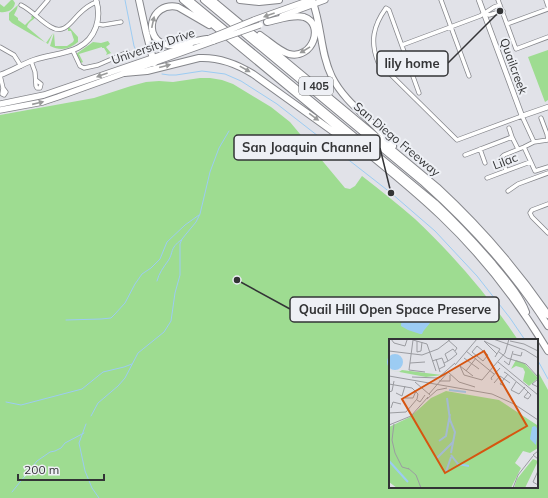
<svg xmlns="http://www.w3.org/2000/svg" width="548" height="498" viewBox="0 0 548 498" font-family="Mulish,sans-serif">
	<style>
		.green { fill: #9edc91 }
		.water { fill: #9cccf3 }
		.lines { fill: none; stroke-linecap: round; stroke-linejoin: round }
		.stream { stroke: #9cccf3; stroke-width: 1 }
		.minor-casing { stroke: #85868b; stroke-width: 5 }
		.tertiary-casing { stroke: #85868b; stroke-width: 6 }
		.primary-casing { stroke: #85868b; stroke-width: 7 }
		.motorway-casing { stroke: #85868b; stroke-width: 8 }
		.minor { stroke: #fff; stroke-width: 3.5 }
		.tertiary { stroke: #fff; stroke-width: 4.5 }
		.primary { stroke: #fff; stroke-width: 5.5 }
		.motorway { stroke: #fff; stroke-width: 6 }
		.primary-bridge-casing { stroke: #85868b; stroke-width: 7; stroke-linecap: butt }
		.primary-bridge { stroke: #fff; stroke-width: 5.5 }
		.oneway { fill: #999a9a }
		.labels { text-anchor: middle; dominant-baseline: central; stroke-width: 4; stroke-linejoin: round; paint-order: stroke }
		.shield { fill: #eef0f5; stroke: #6b6c6f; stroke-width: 1 }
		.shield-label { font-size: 11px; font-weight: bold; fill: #333436 }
		.street-label { font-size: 12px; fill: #333436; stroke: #eef0f5 }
		.inset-river { fill: none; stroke: #9cccf3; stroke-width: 2 }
		.inset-road { fill: none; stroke: #9b9ca1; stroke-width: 1 }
		.view { fill: #d65510; fill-opacity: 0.15; stroke: #d65510; stroke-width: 2 }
		.inset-edge { fill: none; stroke: #333436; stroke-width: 2 }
		.leader { fill: none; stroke: #333436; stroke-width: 1.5 }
		.callout-dot { fill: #333436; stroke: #eef0f5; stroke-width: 1.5 }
		.callout { fill: #eef0f5; stroke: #333436; stroke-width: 1.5 }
		.callout-label { font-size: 13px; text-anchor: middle; font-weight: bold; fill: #333436 }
	</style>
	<rect width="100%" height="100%" fill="#e1e2e8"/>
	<!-- green -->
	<path class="green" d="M11 0H13L15 3C14 10 7 13 0 12V4L4 7Z
		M18 5 17 9 14 15 18 18V20L25 25 32 18 31 17 33 14 36 17C33 20 28 22 27 27L46 43 53 33 48 44 12 23 9 20V13Z
		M69 27 78 37V42C69 50 60 51 50 46L54 33 55 46H67L73 42 74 40 71 31H68V28Z
		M108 41 110 44 106 47 111 53 106 55 107 53 104 48H102V47L79 54 83 62 81 63 76 54 93 42 101 43Z
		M548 50V100L545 102 528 57Z
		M200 78H210L222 80 233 84 271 107 290 122 345 188 350 189 355 186 362 176C380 190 398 204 415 219 454 256 488 295 518 340H390V487H537V370L548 390V498H0V115L94 98 131 86 146 82 159 81 173 82Z"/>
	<!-- water -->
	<path class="water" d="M418 303 429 309 433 315C432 324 425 327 422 334H420L408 330 401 326C401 318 406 318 410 313 412 308 413 306 418 303Z"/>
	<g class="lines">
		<!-- stream -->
		<path class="stream" d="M125 0 134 46 139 57
			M162 74 169 75H176L202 71 225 74 241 81 277 104 391 193 435 231 477 276 510 318 525 340
			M157 281C159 273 163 268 168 261 174 252 169 249 181 240
			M66 320 101 319 111 318 115 314 125 303 135 284 142 274 151 268 160 259 167 242 185 225 199 215
			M537 359 548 379
			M6 402 21 405 82 389 103 372 124 367 132 364
			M91 416 98 403 118 386 125 378 138 353 164 332 171 321 175 293 180 275V244L182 239 196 222 200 214 210 172 219 148 229 131
			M86 424 79 443 85 471 92 488 99 498
			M12 492 37 461 50 452 55 451 61 448 65 443 84 433"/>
		<defs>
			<path id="minor" d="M441 0 469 76
				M498 0 516 49 548 37
				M546 0 548 6
				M21 5C33 11 40 21 51 27 64 35 71 22 79 14 84 9 90 4 97 2
				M36 14 48 0
				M485 14 489 15 503 11
				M97 24 103 25 121 22
				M507 24 548 9
				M402 45 480 16 494 7 500 5
				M0 47 14 55 21 66
				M73 51 80 66 84 68 98 65 128 52
				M31 61 35 72 36 86 37 88H40L41 84 36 80
				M0 75 3 88 6 92 4 95 2 94 3 88
				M419 93 389 10 386 8C373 26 370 42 378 62L457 140 522 116 534 142
				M541 118 547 134 548 140
				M509 128 512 137 518 149
				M524 147 535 171 548 167
				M480 149 485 163
				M465 155 512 137
				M506 171 502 157 504 155 524 147 534 142 548 140
				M487 178 530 162
				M508 191 518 184 548 173
				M548 204 532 210 530 213 532 217 548 233"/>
			<path id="tertiary" d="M479 0 522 116 548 107
				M0 75C12 71 22 64 34 60 57 52 86 55 96 27 99 18 99 9 96 0"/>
			<path id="primary" d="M282 16 325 0
				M254 20 310 0
				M0 104 44 95 190 45
				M0 110 43 102 58 97 214 41"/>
			<path id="motorway" d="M139 0 146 32 154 63
				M183 0C235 43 287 86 339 129 373 158 409 185 441 216 483 256 518 301 548 351
				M189 0 435 203C455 222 474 242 493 264 505 279 519 294 526 312
				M204 0 424 183C471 225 514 272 548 326
				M212 0 437 187C479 226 516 268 548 315
				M240 0 259 2 279 0
				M312 0C322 25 320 53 332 77 346 105 375 121 393 146
				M260 35C269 41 279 51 289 54 313 60 325 24 304 17 293 14 278 20 267 22
				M207 39C198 40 176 47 168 45 142 41 149 1 178 7L209 25
				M124 73 147 71 199 58C218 57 237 64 253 74L335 133 346 138"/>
		</defs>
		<!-- minor casing -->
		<use href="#minor" class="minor-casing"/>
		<!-- tertiary casing -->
		<use href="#tertiary" class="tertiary-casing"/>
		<!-- primary casing -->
		<use href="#primary" class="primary-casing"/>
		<!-- motorway casing -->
		<use href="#motorway" class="motorway-casing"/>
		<!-- minor -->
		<use href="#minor" class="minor"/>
		<!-- tertiary -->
		<use href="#tertiary" class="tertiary"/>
		<!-- primary -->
		<use href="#primary" class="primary"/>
		<!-- motorway -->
		<use href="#motorway" class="motorway"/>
		<defs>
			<path id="primary-bridge" d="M210 38 254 20
				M214 41 260 25"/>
		</defs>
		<!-- primary-bridge casing -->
		<use href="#primary-bridge" class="primary-bridge-casing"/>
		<!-- primary-bridge -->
		<use href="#primary-bridge" class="primary-bridge"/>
	</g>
	<!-- one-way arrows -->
	<defs><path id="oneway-solid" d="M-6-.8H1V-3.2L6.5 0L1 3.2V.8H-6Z"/></defs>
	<g class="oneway">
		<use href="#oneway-solid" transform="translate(269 15) rotate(160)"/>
		<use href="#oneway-solid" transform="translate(153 22) rotate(-78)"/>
		<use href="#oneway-solid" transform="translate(305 50) rotate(149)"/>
		<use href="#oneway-solid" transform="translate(165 66) rotate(-15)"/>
		<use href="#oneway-solid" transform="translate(245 69) rotate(29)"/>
		<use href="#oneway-solid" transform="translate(102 75) rotate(160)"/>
		<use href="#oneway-solid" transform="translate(38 103) rotate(-13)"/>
		<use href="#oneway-solid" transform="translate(314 117) rotate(36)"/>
	</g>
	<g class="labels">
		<!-- shield labels -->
		<rect class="shield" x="299" y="77" width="34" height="18" rx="3"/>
		<g class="shield-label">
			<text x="316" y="86">I 405</text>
		</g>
		<!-- street labels -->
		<g class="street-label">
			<text transform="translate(153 46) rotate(-19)">University Drive</text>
			<text transform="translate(514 66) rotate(70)">Quailcreek</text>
			<text transform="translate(397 139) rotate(40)">San Diego Freeway</text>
			<text transform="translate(505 161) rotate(-21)">Lilac</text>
		</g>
	</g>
	<!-- overview -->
	<g transform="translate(389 339)">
		<rect width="149" height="149" fill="#e1e2e8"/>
		<path d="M127 21 135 24 149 39 140 47 134 42 136 33 134 29 127 27 122 30ZM0 31 10 33 13 31 53 36 37 38ZM57 52 110 61 148 86 149 109 141 114 134 112 126 124 132 129 122 149H8L0 143V88L21 78 42 59ZM144 120 149 122 136 149H125L128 140Z" fill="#9edc91"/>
		<path d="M-2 23a8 8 0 1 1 16 0a8 8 0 1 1-16 0ZM146 87 149 90 147 106 141 100 143 88Z" fill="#9cccf3"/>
		<path class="inset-river" d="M60 51 77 53M58 59 61 81 66 93 62 114M50 102 57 97 61 75M62 116 69 125 80 127M48 119 64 103M0 122 19 143M57 133 62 118"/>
		<path class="inset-road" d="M2 0 5 4 16 7 18 1M58 0 68 9 66 12M104 0 136 11 149 19M28 2V13L32 12 33 3M95 2 111 10 106 18M95 2 108 15M121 2 135 5 149 12M88 7 99 16 94 22 83 13ZM0 12 33 16 49 10 62 0M77 12 105 35M110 13 118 19 137 25 149 38M124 15 132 17 133 13M75 19 90 30M47 20 51 33M43 22 53 19 56 27 50 30M115 22 120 26 124 12M109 23 149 56M21 24 36 23M55 24 59 22 62 20 68 15 64 10 56 15 59 22M66 26 88 0M77 32 87 19M36 33 20 31 24 1 38 5 47 32M59 33 70 43 86 48M115 33 117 34 135 49 142 56 139 60 135 58 139 53M0 37 103 55 125 65 149 81M84 37 71 27 75 36 93 41 116 14 120 0M23 38 49 39 66 24M149 40 143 45 149 48M103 41 102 39 111 29M50 42H61V36M26 43 41 56M127 43 122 51 130 55 136 48M105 44 111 37 121 44M0 45 23 49 29 55M116 47 111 45 119 35M0 53 3 52 5 42M7 54 13 57 16 47M40 55 59 33M16 59H24L27 52M38 60 48 51 58 49M28 61 31 63 36 56M2 69 4 63 12 65M0 74 17 73 28 60 29 55M5 85 3 101 6 114 13 128 20 130M0 86 22 77 39 58M149 112 144 116 149 120M19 129 27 136 32 149M149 132 144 143 149 146M124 149 129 136 144 117"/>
		<path class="view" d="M95 12 138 87 56 134 13 60Z"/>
		<rect width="149" height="149" class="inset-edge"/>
	</g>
	<!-- callouts -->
	<path class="leader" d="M500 11L448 63M391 193L380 148M237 280L290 309"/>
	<g class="callout-dot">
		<circle cx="500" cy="11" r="4"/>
		<circle cx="391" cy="193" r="4"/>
		<circle cx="237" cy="280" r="4"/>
	</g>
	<g class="callout">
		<rect x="377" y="51" width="71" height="25" rx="4"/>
		<rect x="234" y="135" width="146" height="25" rx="4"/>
		<rect x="290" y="297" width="209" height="25" rx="4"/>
	</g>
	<g class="callout-label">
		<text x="412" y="68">lily home</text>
		<text x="307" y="152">San Joaquin Channel</text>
		<text x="395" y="314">Quail Hill Open Space Preserve</text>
	</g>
	<!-- scale -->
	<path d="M18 474v6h86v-6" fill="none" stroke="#333436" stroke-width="2"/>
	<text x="24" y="474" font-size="12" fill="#333436" stroke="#eef0f5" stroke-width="3" paint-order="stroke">200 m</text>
</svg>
